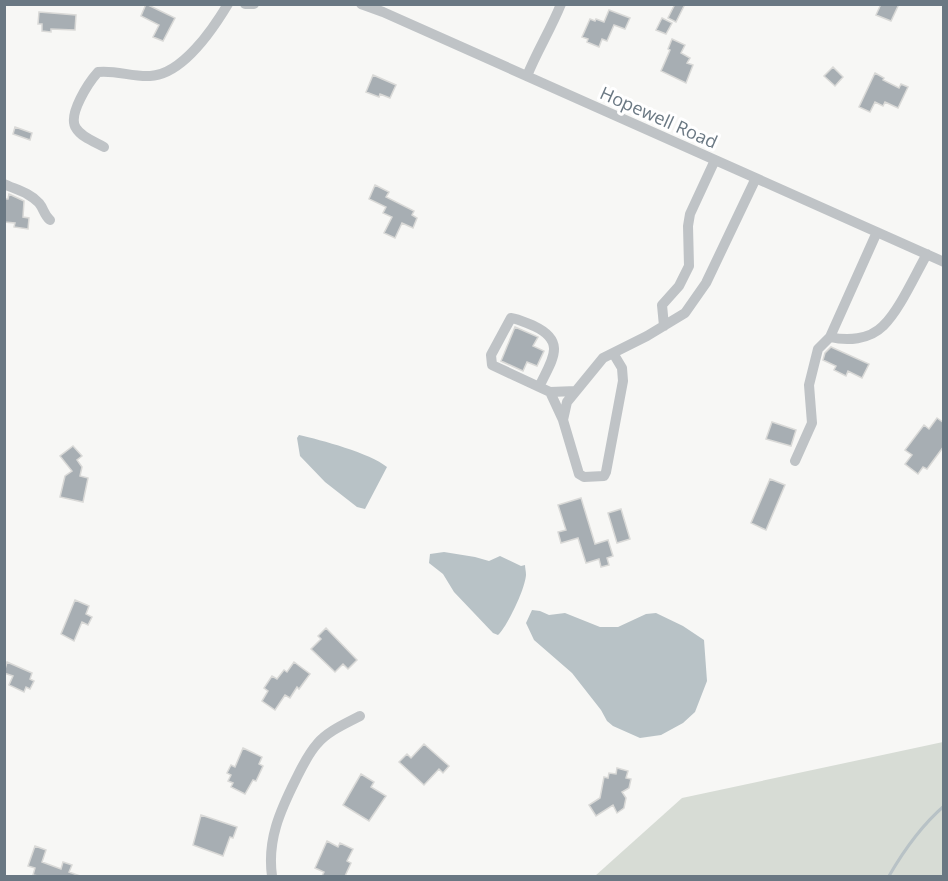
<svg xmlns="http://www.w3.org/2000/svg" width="948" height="881" viewBox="0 0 948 881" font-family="'Open Sans',sans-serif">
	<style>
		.green { fill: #d7dcd5 }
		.water { fill: #b8c2c6 }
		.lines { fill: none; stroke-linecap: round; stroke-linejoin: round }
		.stream { stroke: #b8c2c6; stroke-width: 3 }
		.building { fill: #a7aeb3; stroke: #d9d9d7; stroke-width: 1.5 }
		.minor { stroke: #bfc3c6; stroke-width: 10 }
		.labels { text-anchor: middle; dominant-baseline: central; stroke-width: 6; stroke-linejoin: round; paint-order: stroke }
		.street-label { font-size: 18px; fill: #6a7883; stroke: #fff }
	</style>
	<rect width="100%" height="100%" fill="#f7f7f5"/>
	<!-- green -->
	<path class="green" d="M943 742V876H595L682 798Z"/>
	<!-- water -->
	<path class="water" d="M299 435C321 440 370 453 387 467L365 509 357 507 325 482 300 456 297 438Z
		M444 552 475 557 489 561 500 556 521 566 525 565C525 568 526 571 526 575 525 589 508 625 498 635L493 633 454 592 443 574 429 563 430 554Z
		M532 610 540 611 549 615 565 613 600 627H618L646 614 656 613 683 626 704 640 707 681 695 712 683 723 661 735 640 738 613 726 607 721 601 710 572 673 534 640 526 623Z"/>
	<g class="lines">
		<!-- stream -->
		<path class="stream" d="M889 876C904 850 921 826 944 806"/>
	</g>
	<!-- building -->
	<path class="building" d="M146 4 175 18 163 41 153 37 159 25 141 16Z
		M675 4H685L676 22 668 18Z
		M881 4H899L891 21 876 15Z
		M609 10 630 18 625 29 614 25 607 41 602 39 599 47 587 42 588 39 582 37 590 19 595 21 596 19 604 22Z
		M39 12 76 15 75 30 51 29V32L42 31V24H38Z
		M662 18 672 23 666 34 656 30Z
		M672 39 685 45 681 53 690 58 687 63 693 65 686 83 661 71 670 50 668 49Z
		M833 67 843 77 835 86 824 76Z
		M875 73 884 78 883 80 899 88 901 84 908 87 898 108 885 102 883 106 875 102 870 112 859 107Z
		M373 75 396 85 390 98 380 94 379 97 366 92Z
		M15 127 32 133 30 140 13 134Z
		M375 185 389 192 386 197 414 211 412 215 417 218 413 228 402 223 395 238 384 233 392 217 383 213 386 207 369 199Z
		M9 194 24 201 23 217 29 218 28 229 14 227 15 223 4 222V199H8Z
		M515 327 538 337 533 346 544 351 537 366 527 362 523 371 501 361Z
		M831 347 869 364 862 378 848 371 846 376 834 370 836 366 823 360 825 353Z
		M937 418 944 423V446L927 469 923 467 918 474 905 464 912 455 905 450 924 425 929 429Z
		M772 422 796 430 791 446 766 439Z
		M73 446 82 456 77 460 82 467 80 476 88 478 83 502 60 497 65 476 72 471 60 456Z
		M770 479 785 485 766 530 751 523Z
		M581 498 595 544 608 540 613 556 607 558 609 565 601 567 599 559 586 563 578 538 561 543 558 532 566 530 558 505Z
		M621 509 630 539 617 543 608 513Z
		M75 600 89 606 86 614 92 617 88 625 82 622 74 641 61 634Z
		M326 628 357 660 348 669 343 664 335 672 311 649 321 639 318 636Z
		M7 662 32 673 30 679 34 681 30 689 26 687 24 692 9 685 13 676 4 673Z
		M294 662 310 674 299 689 297 687 290 698 285 695 275 710 262 701 268 691 264 688 272 676 277 679 284 670 287 672Z
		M424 744 449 766 443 773 439 769 424 785 399 762 407 754 411 758Z
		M243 748 262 757 259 764 263 766 256 781 253 780 245 794 231 787 233 783 228 781 231 775 227 773 231 765 235 767Z
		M617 768 628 771 626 778 631 779 629 788 622 792 626 798 624 808 617 813 613 805 596 816 589 805 600 798 604 777 608 778 609 773 616 774Z
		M361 774 374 782 371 787 386 796 369 821 343 805Z
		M201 815 237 827 233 838 230 837 223 856 193 845Z
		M327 841 338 847 340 843 353 849 347 861 351 863 345 876H322L324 872 315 868Z
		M35 846 46 850 42 862 61 869 63 862 72 865 69 872 80 876H38L33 875 35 868 28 866Z"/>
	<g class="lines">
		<!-- minor -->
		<path class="minor" d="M245 4H254
			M361 4 383 12 944 262
			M527 76C537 51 551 29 561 4
			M104 147C95 142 81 137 76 128 67 115 89 82 98 72 116 70 132 77 150 76 182 75 213 29 228 4
			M4 184C17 190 30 193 39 203 44 209 44 215 50 220
			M664 326 662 305 679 286 689 266 688 226 690 214 715 160
			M830 337C847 341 869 340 883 326 899 311 915 275 927 254
			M613 353 622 368 623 381 606 472 604 476 584 477 579 474 563 420 567 402 603 358 647 336 685 313 706 283 756 178
			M539 387C551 361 568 342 534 326 526 323 519 319 511 318L491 355 492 365 550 392 576 391
			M550 392 563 420
			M795 461 812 423 809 385 818 349 830 337 877 232
			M272 876C267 840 280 811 296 779 302 767 308 754 317 744 328 731 345 724 360 716"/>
	</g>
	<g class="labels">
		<!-- street labels -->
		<g class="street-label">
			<text transform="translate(659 117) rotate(24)">Hopewell Road</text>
		</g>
	</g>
	<!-- border -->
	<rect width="948" height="881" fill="none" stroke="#6a7883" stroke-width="12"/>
</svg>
